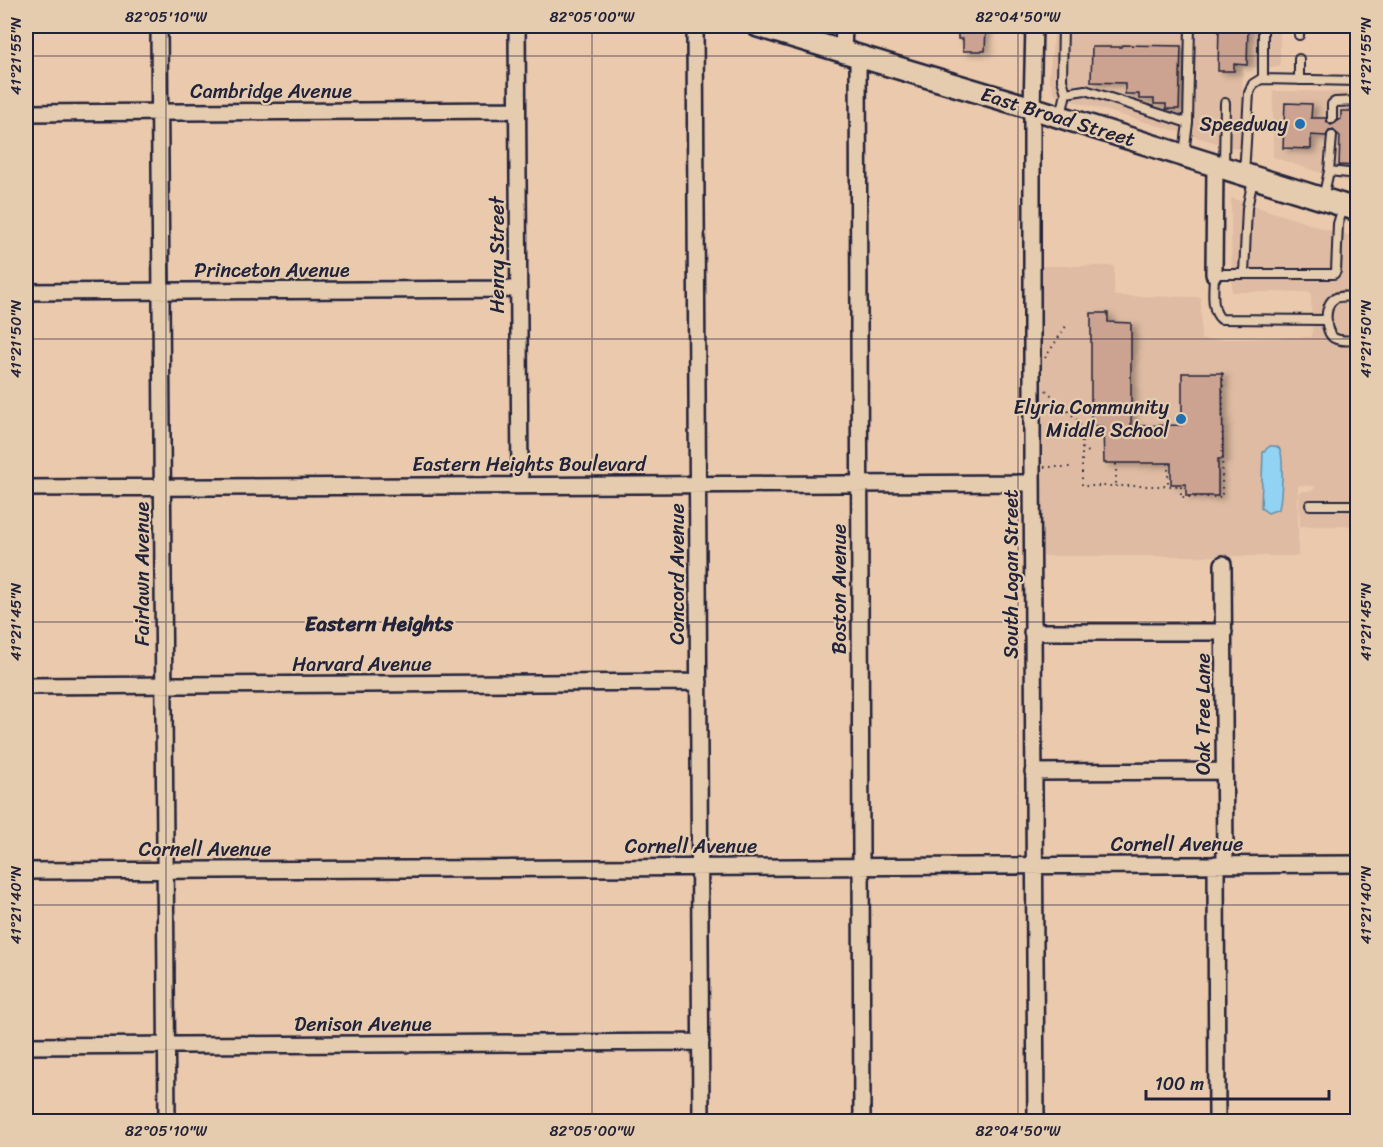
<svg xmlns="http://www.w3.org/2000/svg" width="1383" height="1147" viewBox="0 0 1383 1147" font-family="Sriracha,sans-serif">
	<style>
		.built { fill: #debba2 }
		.water { fill: #92d3f3; stroke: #658ca9; stroke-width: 1.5 }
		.building { fill: #cca391; stroke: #22223b; stroke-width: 1.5; filter: url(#shadow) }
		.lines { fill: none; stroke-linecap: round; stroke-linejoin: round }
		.lane-casing { stroke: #22223b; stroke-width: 12 }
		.street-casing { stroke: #22223b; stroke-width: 20 }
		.secondary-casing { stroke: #22223b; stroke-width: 26 }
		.path { stroke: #22223b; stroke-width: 2; stroke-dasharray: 1.5 4.5; stroke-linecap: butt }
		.lane { stroke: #e6ccae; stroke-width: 8 }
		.street { stroke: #e6ccae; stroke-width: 15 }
		.secondary { stroke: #e6ccae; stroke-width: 21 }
		.ticks { fill: none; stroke: #22223b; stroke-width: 1.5; stroke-opacity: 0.45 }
		.poi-dot { fill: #1f6fb2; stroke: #e6ccae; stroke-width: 2 }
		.labels { text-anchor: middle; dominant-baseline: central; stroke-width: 4.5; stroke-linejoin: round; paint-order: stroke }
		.street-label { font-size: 20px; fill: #22223b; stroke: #e6ccae }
		.poi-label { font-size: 20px; fill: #22223b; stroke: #e6ccae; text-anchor: end }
		.neighbourhood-label { font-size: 21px; font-weight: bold; fill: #22223b; stroke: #e6ccae }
		.neatline { fill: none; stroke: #22223b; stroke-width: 2 }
		.ticks-label { font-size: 15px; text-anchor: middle; fill: #22223b }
	</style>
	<defs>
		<filter id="shadow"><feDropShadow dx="5.5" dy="3" stdDeviation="3" flood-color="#0004"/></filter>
	</defs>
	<rect width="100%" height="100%" fill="#ebc9ac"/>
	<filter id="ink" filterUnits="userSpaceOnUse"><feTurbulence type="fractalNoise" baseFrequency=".0167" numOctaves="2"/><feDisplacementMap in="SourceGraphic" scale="12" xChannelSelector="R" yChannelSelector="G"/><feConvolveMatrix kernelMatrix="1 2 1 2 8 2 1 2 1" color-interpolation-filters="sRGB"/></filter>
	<g filter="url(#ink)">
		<!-- built -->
		<path class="built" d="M1055 26H1280V67H1243L1241 150 1056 96 1049 78Z
			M1273 91 1357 92V185L1273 157Z
			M1231 198 1324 229 1357 237V526H1300L1299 492 1314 490 1315 486 1298 485V556H1040L1039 266H1114V296L1201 297V340L1312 337 1311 292H1232Z"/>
		<!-- water -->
		<path class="water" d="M1270 446C1274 446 1276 445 1279 448 1285 455 1281 500 1279 509L1268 513 1261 508 1263 452Z"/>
		<!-- building -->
		<path class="building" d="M958 26H986L985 51H963V39H958Z
			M1219 26H1248L1247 65 1234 64V71H1218Z
			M1122 45 1181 46 1179 109H1166V104H1154V99H1139V94H1125V83L1091 82 1092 47H1121Z
			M1285 103 1312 104 1311 118H1326L1327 122 1331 125 1341 119V111H1358V166L1339 165 1340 136 1333 130 1329 131 1326 136 1311 135V149L1283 148Z
			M1091 313H1108V322L1131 323V426L1182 425V373H1222L1223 459H1218V496H1186V484H1171V463H1104L1103 426H1091Z"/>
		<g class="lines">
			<defs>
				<path id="lane" d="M1299 35 1300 26
					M1263 79V26
					M1299 80V59
					M1066 93 1085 90 1188 123
					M1061 116 1066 93 1062 80 1063 26
					M1332 119V104L1335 102 1358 101
					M1184 153 1188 123 1190 26
					M1224 167 1225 103
					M1329 171 1332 136
					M1244 174 1249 93 1253 84 1261 79 1358 81
					M1323 198 1329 171 1358 174
					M1244 274 1247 208 1253 180
					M1358 297C1350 297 1340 295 1334 299 1324 305 1324 332 1334 338 1340 342 1350 340 1358 340
					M1327 320 1221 319C1210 310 1214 287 1214 274H1334L1336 271 1338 224 1343 207
					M1310 505H1358"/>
				<path id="street" d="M159 26 167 1122
					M517 26 520 485
					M695 26 701 1122
					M1034 26 1032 108V465L1036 1122
					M843 52 844 26
					M858 57 862 1122
					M26 113 517 110
					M1214 274 1215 166
					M26 292 519 289
					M26 488 1032 483
					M1223 564 1225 864
					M1032 632H1224
					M26 686 699 682
					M1033 772 1224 771
					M1216 864 1217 1122
					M26 871 1358 864
					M26 1046 701 1042"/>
				<path id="secondary" d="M758 26 1032 108 1358 210"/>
			</defs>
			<!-- lane casing -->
			<use href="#lane" class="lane-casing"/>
			<!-- street casing -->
			<use href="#street" class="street-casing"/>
			<!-- secondary casing -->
			<use href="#secondary" class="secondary-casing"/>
			<!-- path -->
			<path class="path" d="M1045 358 1068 323
				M1046 390 1077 420 1082 429V486H1181V497H1222L1223 373
				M1082 448 1092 454
				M1168 463V486
				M1116 464V486
				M1044 467H1074"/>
			<!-- lane -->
			<use href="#lane" class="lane"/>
			<!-- street -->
			<use href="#street" class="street"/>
			<!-- secondary -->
			<use href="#secondary" class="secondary"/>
		</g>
	</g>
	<!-- ticks -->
	<path class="ticks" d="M166 26V1122M592 26V1122M1018 26V1122M26 56H1358M26 339H1358M26 622H1358M26 905H1358"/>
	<!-- markers -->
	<g class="poi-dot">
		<circle cx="1300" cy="124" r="6"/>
		<circle cx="1181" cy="419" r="6"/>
	</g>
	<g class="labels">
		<!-- street labels -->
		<g class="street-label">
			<text x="271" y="91">Cambridge Avenue</text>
			<text transform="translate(1058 117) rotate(17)">East Broad Street</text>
			<text transform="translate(497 255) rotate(-90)">Henry Street</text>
			<text x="272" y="270">Princeton Avenue</text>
			<text x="529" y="464">Eastern Heights Boulevard</text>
			<text transform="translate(142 574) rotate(-90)">Fairlawn Avenue</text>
			<text transform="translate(677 574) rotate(-90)">Concord Avenue</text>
			<text transform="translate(1011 574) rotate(-90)">South Logan Street</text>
			<text transform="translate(839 589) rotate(-90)">Boston Avenue</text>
			<text x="362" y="664">Harvard Avenue</text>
			<text transform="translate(1203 714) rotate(-90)">Oak Tree Lane</text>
			<text x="1177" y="844">Cornell Avenue</text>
			<text x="691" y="846">Cornell Avenue</text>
			<text x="205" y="849">Cornell Avenue</text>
			<text x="363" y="1024">Denison Avenue</text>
		</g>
		<!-- poi labels -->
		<g class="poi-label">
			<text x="1288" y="124">Speedway</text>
			<text x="1169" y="407">Elyria Community<tspan x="1169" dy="23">Middle School</tspan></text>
		</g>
		<!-- neighbourhood labels -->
		<g class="neighbourhood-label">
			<text x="379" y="624">Eastern Heights</text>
		</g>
	</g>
	<!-- margin -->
	<rect width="1383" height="1147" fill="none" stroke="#e6ccae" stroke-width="66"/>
	<!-- scale -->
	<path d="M1146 1090v9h183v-9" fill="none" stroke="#22223b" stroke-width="3"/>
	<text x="1155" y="1090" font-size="18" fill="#22223b" stroke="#e6ccae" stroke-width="4.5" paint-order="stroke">100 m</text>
	<rect x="33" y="33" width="1317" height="1081" class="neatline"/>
	<g class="ticks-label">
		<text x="166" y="22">82°05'10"W</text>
		<text x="592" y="22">82°05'00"W</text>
		<text x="1018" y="22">82°04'50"W</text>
		<text transform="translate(16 56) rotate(-90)" y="5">41°21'55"N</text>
		<text transform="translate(1366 56) rotate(-90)" y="5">41°21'55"N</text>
		<text transform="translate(16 339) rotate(-90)" y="5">41°21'50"N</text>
		<text transform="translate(1366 339) rotate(-90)" y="5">41°21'50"N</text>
		<text transform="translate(16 622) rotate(-90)" y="5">41°21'45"N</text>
		<text transform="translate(1366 622) rotate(-90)" y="5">41°21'45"N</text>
		<text transform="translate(16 905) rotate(-90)" y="5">41°21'40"N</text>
		<text transform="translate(1366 905) rotate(-90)" y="5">41°21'40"N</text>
		<text x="166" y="1136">82°05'10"W</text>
		<text x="592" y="1136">82°05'00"W</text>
		<text x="1018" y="1136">82°04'50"W</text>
	</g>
</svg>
